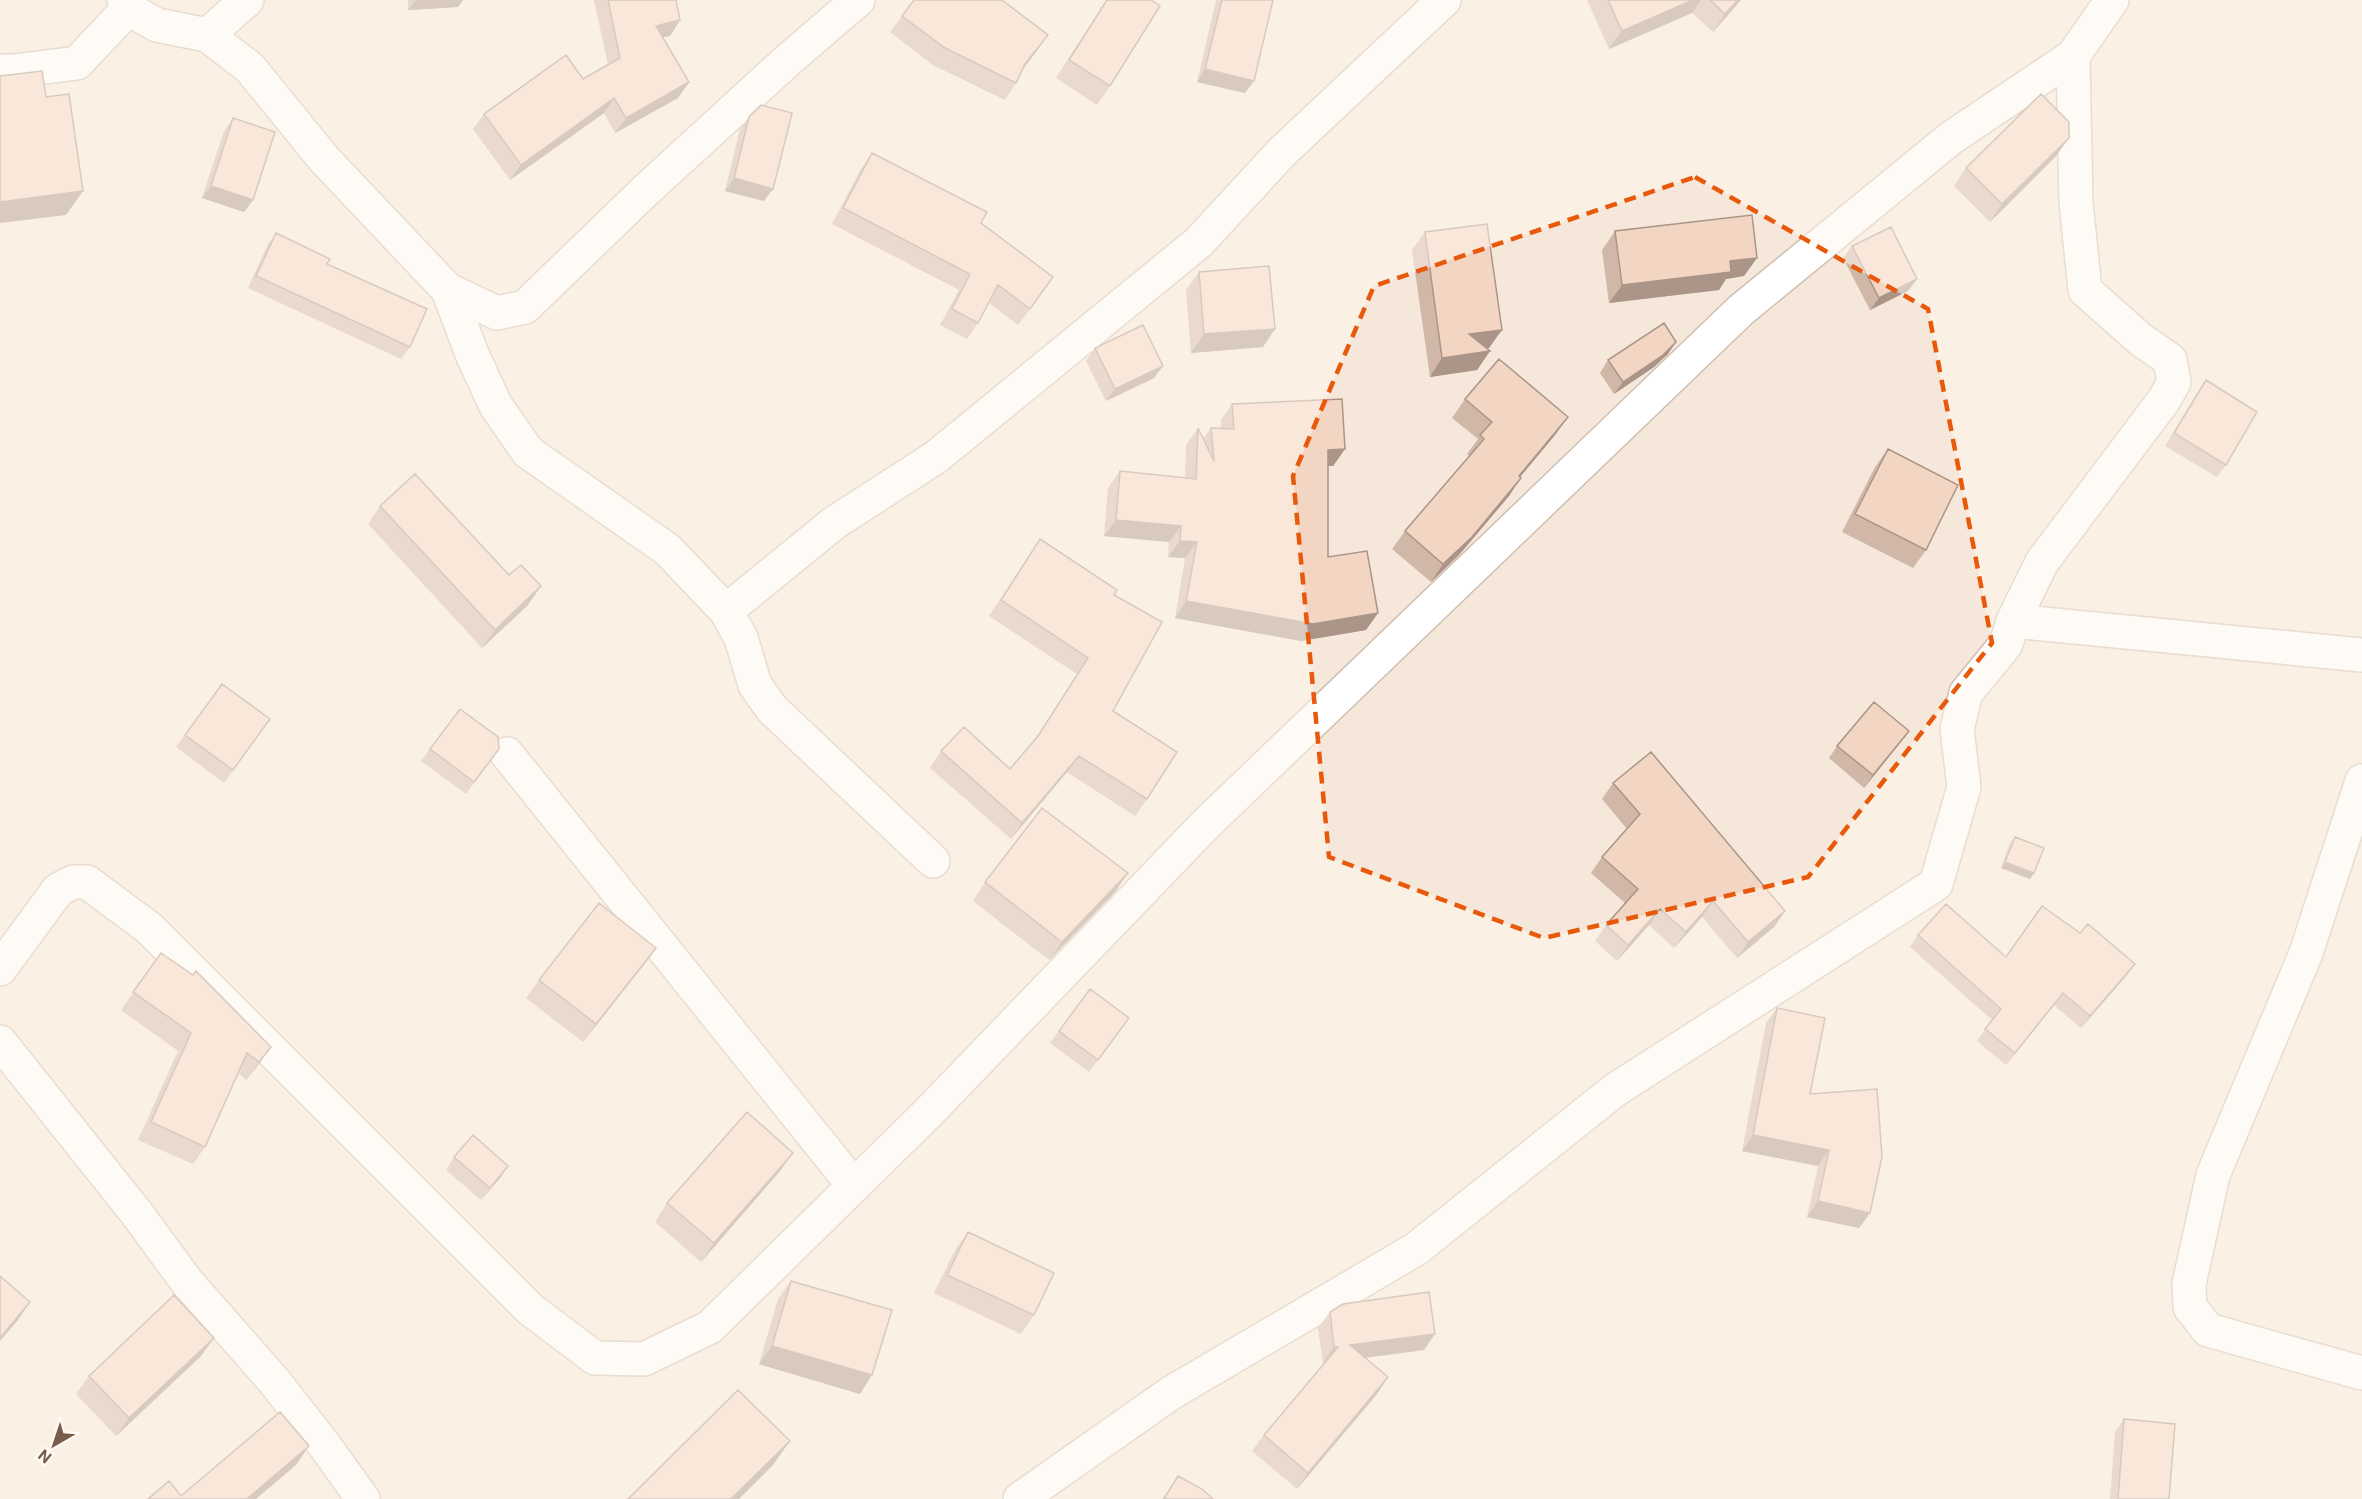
<svg xmlns="http://www.w3.org/2000/svg" width="2362" height="1499" viewBox="0 0 2362 1499" font-family="Roboto,sans-serif">
	<style>
		.residential { fill: #f5e8da }
		.lines { fill: none; stroke-linecap: round; stroke-linejoin: round }
		.minor-casing { stroke: #d1beb0; stroke-width: 36 }
		.minor { stroke: #fff; stroke-width: 33 }
		.wall { fill: #d1b7a8 }
		.shaded-wall { fill: #aa9588 }
		.building { fill: #f3d5c3; stroke: #aa9588; stroke-width: 1.5 }
		.marked { fill: none; stroke: #e8590c; stroke-width: 4.5; stroke-dasharray: 12 8; stroke-linejoin: round }
	</style>
	<rect width="100%" height="100%" fill="#fdf6ec"/>
	<!-- residential -->
	<path class="residential" d="M0 0H2362V1499H0Z"/>
	<g class="lines">
		<defs>
			<path id="minor" d="M124 0 128 9 157 25 207 35 250 68 324 159 448 290 497 313 525 307 644 192 788 60 858 0
				M207 35 247 0
				M0 71H14L77 63 128 9
				M448 290 472 354 496 406 528 452 668 550 726 611 741 638 755 685 772 709 933 861
				M726 611 834 523 936 457 1199 242 1282 152 1444 0
				M2013 621 2362 655
				M507 754 854 1186
				M2362 781 2306 953 2213 1175 2189 1284 2190 1307 2208 1330 2362 1373
				M0 969 58 890 73 882H87L149 928 530 1309 595 1358 644 1359 710 1327 928 1113 1205 825 1741 310 1951 138 2073 56 2112 0
				M0 1042 138 1215 187 1282 274 1381 325 1446 363 1499
				M1020 1499 1171 1393 1416 1249 1615 1090 1936 884 1964 787 1957 729 1966 693 2006 644 2013 621 2042 562 2164 400 2174 382 2170 360 2140 339 2085 290 2076 203 2073 56"/>
		</defs>
		<!-- minor casing -->
		<use href="#minor" class="minor-casing"/>
		<!-- minor -->
		<use href="#minor" class="minor"/>
	</g>
	<!-- wall -->
	<path class="wall" d="M408 0H463L458 7 408 10Z
		M594 0H676L680 20 670 36 662 37 689 82 678 98 615 133 604 113 510 180 473 129 484 114 583 79 608 65Z
		M1106 0H1151L1110 86 1097 105 1056 78Z
		M1216 0H1273L1245 93 1197 82Z
		M1587 0H1741L1713 32 1692 13 1609 49Z
		M902 16 1048 35 1023 68 1016 83 1005 100 933 65 890 32Z
		M749 117 764 201 725 191 740 129Z
		M233 118 253 200 244 212 202 198 224 131Z
		M2069 138 2056 156 1990 222 1954 186 1966 168Z
		M872 153 981 223 1042 293 1018 325 989 303 978 323 967 339 940 325 959 290 832 224 861 169Z
		M1615 231 1757 258 1744 276 1726 279 1719 290 1609 303 1602 250Z
		M1425 232 1489 348H1486L1490 351 1477 370 1430 377 1412 250Z
		M276 233 327 264 410 347 401 359 248 288 267 246Z
		M1852 246 1908 291 1870 310 1843 258Z
		M1199 272 1263 347 1191 353 1186 290Z
		M1095 348 1163 366 1154 378 1106 401 1086 361Z
		M1668 354 1654 367 1614 394 1600 373 1608 360Z
		M2206 380 2226 465 2217 477 2165 446 2197 393Z
		M1465 399 1555 435 1520 477 1509 496 1459 555 1431 582 1392 549 1405 531 1470 456 1467 454 1478 439 1452 418Z
		M1232 404 1345 449 1333 466H1328V557L1378 613 1366 630 1301 641 1175 618 1185 558 1168 557 1169 542 1104 536 1108 488 1120 471 1185 478 1186 445 1198 428 1203 439 1211 428 1221 429V420Z
		M1888 449 1926 550 1913 568 1842 532 1875 467Z
		M380 506 509 575 528 605 482 648 368 524Z
		M1040 539 1114 595 1113 711 1147 799 1135 816 1067 772 1011 839 930 768 941 751 1010 769 1034 741 1077 674 989 616Z
		M222 684 270 719 224 783 176 747Z
		M1909 731 1900 743 1864 788 1829 758 1837 746Z
		M430 749H499L466 794 421 761Z
		M1613 783 1785 911 1774 927 1737 958 1702 917 1674 948 1649 925 1617 961 1595 941 1606 925 1625 903 1591 873 1602 857 1627 829 1602 799Z
		M2015 837 2034 873 2030 879 2001 868 2010 843Z
		M985 882 1115 892 1049 960 973 901Z
		M2080 933 2135 964 2126 976 2081 1028 2054 1005 2006 1065 1977 1041 1992 1020 1910 947 1918 935 2006 957Z
		M656 948 643 966 583 1042 526 998 539 980Z
		M161 953 271 1047 246 1080 238 1073 205 1147 193 1164 138 1140 178 1051 121 1010Z
		M1777 1008 1810 1094 1870 1213 1859 1228 1807 1217 1818 1166 1742 1151 1766 1023Z
		M1129 1018 1089 1072 1050 1043 1059 1031Z
		M454 1157 508 1166 500 1178 481 1200 446 1170Z
		M780 1171 701 1262 655 1222 667 1203Z
		M968 1232 1034 1315 1021 1334 934 1293 955 1250Z
		M791 1281 860 1394 759 1364 778 1299Z
		M1330 1312 1424 1350 1365 1358 1377 1394 1297 1489 1252 1451 1264 1435 1324 1363H1323L1318 1328Z
		M201 1356 116 1436 76 1394 89 1376Z
		M2124 1419 2169 1499H2110L2115 1432Z
		M1178 1476 1213 1499H1162Z"/>
	<!-- shaded-wall -->
	<path class="shaded-wall" d="M416 0H463L458 7 408 10Z
		M1693 0H1701L1692 13 1609 49 1622 31Z
		M1738 0H1741L1713 32 1725 14Z
		M680 20 670 36 645 41 656 26Z
		M1048 35 1036 52 1014 81 1025 64Z
		M1205 69 1254 81 1245 93 1197 82Z
		M689 82 678 98 615 133 626 118Z
		M614 98 604 113 510 180 521 165Z
		M2069 138 2056 156 1990 222 2002 204Z
		M734 178 773 189 764 201 725 191Z
		M211 186 253 200 244 212 202 198Z
		M83 191 66 215 0 223V202Z
		M1757 258 1744 276 1726 279 1719 290 1609 303 1622 285 1730 261Z
		M1917 279 1908 291 1870 310 1879 298Z
		M1275 329 1263 347 1191 353 1204 334Z
		M1502 330 1489 348 1456 352 1469 334Z
		M1676 342 1668 354 1654 367 1614 394 1623 382Z
		M1490 351 1477 370 1430 377 1442 358Z
		M1163 366 1154 378 1106 401 1115 389Z
		M1568 417 1555 435 1506 494 1519 476Z
		M1345 449 1333 466H1316L1328 450Z
		M1521 478 1509 496 1459 555 1431 582 1443 564Z
		M1116 520 1181 526 1169 542 1104 536Z
		M1180 541 1197 542 1185 558 1168 557Z
		M541 586 528 605 482 648 495 630Z
		M1186 601 1378 613 1366 630 1301 641 1175 618Z
		M1909 731 1900 743 1864 788 1873 775Z
		M1079 756 1067 772 1011 839 1022 823Z
		M2005 862 2034 873 2030 879 2001 868Z
		M1128 873 1115 892 1049 960 1062 942Z
		M1713 901 1702 917 1674 948 1686 932Z
		M1660 909 1649 925 1617 961 1628 945Z
		M1785 911 1774 927 1737 958 1748 942Z
		M656 948 643 966 583 1042 596 1024Z
		M2135 964 2126 976 2081 1028 2090 1016Z
		M2063 993 2054 1005 2006 1065 2015 1053Z
		M271 1047 259 1064 246 1080 259 1062Z
		M1753 1135 1829 1150 1818 1166 1742 1151Z
		M793 1153 780 1171 701 1262 714 1243Z
		M508 1166 500 1178 481 1200 490 1188Z
		M1818 1201 1870 1213 1859 1228 1807 1217Z
		M30 1302 18 1320 0 1341V1338Z
		M1435 1334 1424 1350 1338 1361 1350 1345Z
		M214 1338 201 1356 116 1436 129 1418Z
		M772 1346 872 1375 860 1394 759 1364Z
		M1334 1347H1338L1326 1363H1323Z
		M1388 1377 1377 1394 1297 1489 1308 1473Z
		M790 1441 773 1465 739 1499H731Z
		M309 1446 296 1465 256 1499H247Z"/>
	<!-- building -->
	<path class="building" d="M608 0H676L680 20 656 26 689 82 626 118 614 98 521 165 484 114 566 55 583 79 620 58Z
		M914 0H1002L1048 35 1025 64 1016 83 945 48 902 16Z
		M1107 0H1151L1160 6 1110 86 1069 60Z
		M1222 0H1273L1254 81 1205 69Z
		M1608 0H1693L1622 31Z
		M1710 0H1738L1725 14Z
		M42 71 46 97 69 94 83 191 0 202V76Z
		M2041 94 2069 122V138L2002 204 1966 168Z
		M761 105 792 113 773 189 734 178 749 117Z
		M233 118 275 132 253 200 211 186Z
		M872 153 987 212 981 223 1053 277 1030 309 998 285 978 323 952 309 970 274 843 208Z
		M1752 215 1757 258 1730 261 1731 272 1622 285 1615 231Z
		M1487 224 1502 330 1469 334 1490 351 1442 358 1425 232Z
		M1891 227 1917 279 1879 298 1852 246Z
		M276 233 330 259 327 264 427 309 410 347 256 276Z
		M1269 266 1275 329 1204 334 1199 272Z
		M1664 323 1676 342 1663 355 1623 382 1608 360Z
		M1143 325 1163 366 1115 389 1095 348Z
		M1499 359 1568 417 1519 476 1521 478 1472 537 1443 564 1405 531 1484 439 1480 435 1492 422 1465 399Z
		M2206 380 2257 412 2226 465 2174 433Z
		M1342 399 1345 449 1328 450V557L1367 551 1378 613 1313 624 1186 601 1197 542 1180 541 1181 526 1116 520 1120 471 1196 479 1198 428 1214 461 1211 428 1234 429 1232 404Z
		M1888 449 1958 485 1926 550 1855 514Z
		M415 474 509 575 521 565 541 586 495 630 380 506Z
		M1040 539 1117 590 1114 595 1162 622 1113 711 1177 752 1147 799 1079 756 1022 823 941 751 964 727 1010 769 1038 736 1088 658 1001 600Z
		M222 684 270 719 233 770 185 735Z
		M1874 702 1909 731 1873 775 1837 746Z
		M460 709 498 737 499 749 474 782 430 749Z
		M1651 752 1785 911 1748 942 1713 901 1686 932 1660 909 1628 945 1606 925 1638 889 1602 857 1640 814 1613 783Z
		M1042 808 1128 873 1062 942 985 882Z
		M2015 837 2044 848 2034 873 2005 862Z
		M599 903 656 948 596 1024 539 980Z
		M1946 904 2006 957 2042 906 2080 933 2088 924 2135 964 2090 1016 2063 993 2015 1053 1985 1029 2001 1009 1918 935Z
		M161 953 193 975 196 971 271 1047 259 1062 247 1053 205 1147 151 1122 191 1033 133 992Z
		M1090 989 1129 1018 1098 1060 1059 1031Z
		M1777 1008 1825 1018 1810 1094 1877 1089 1882 1157 1870 1213 1818 1201 1829 1150 1753 1135Z
		M747 1112 793 1153 714 1243 667 1203Z
		M473 1135 508 1166 490 1188 454 1157Z
		M968 1232 1054 1273 1034 1315 947 1275Z
		M0 1276 30 1302 0 1338Z
		M791 1281 892 1310 872 1375 772 1346Z
		M1429 1292 1435 1334 1350 1345 1388 1377 1308 1473 1264 1435 1338 1347H1334L1330 1312 1343 1304Z
		M174 1295 214 1338 129 1418 89 1376Z
		M738 1390 790 1441 731 1499H628Z
		M280 1412 309 1446 247 1499H148L169 1481 181 1496Z
		M2124 1419 2175 1424 2169 1499H2118Z
		M1178 1476 1202 1489 1213 1499H1164Z"/>
	<!-- marked area -->
	<path d="M0 0H2362V1499H0ZM1695 177 1928 309 1992 643 1808 877 1544 938 1329 857 1293 476 1374 286Z" fill="#fdf6ec" fill-opacity=".55" fill-rule="evenodd"/>
	<path class="marked" d="M1695 177 1928 309 1992 643 1808 877 1544 938 1329 857 1293 476 1374 286Z"/>
	<!-- north arrow -->
	<g transform="translate(54 1445) rotate(219)" stroke="#fffaf3" stroke-width="4.5" paint-order="stroke">
	<path d="M0-4.5L10 22L0 15L-10 22Z" fill="#7a5c4d"/>
	<text y="-9" font-size="16" font-weight="bold" text-anchor="middle" fill="#7a5c4d">N</text>
	</g>
</svg>
